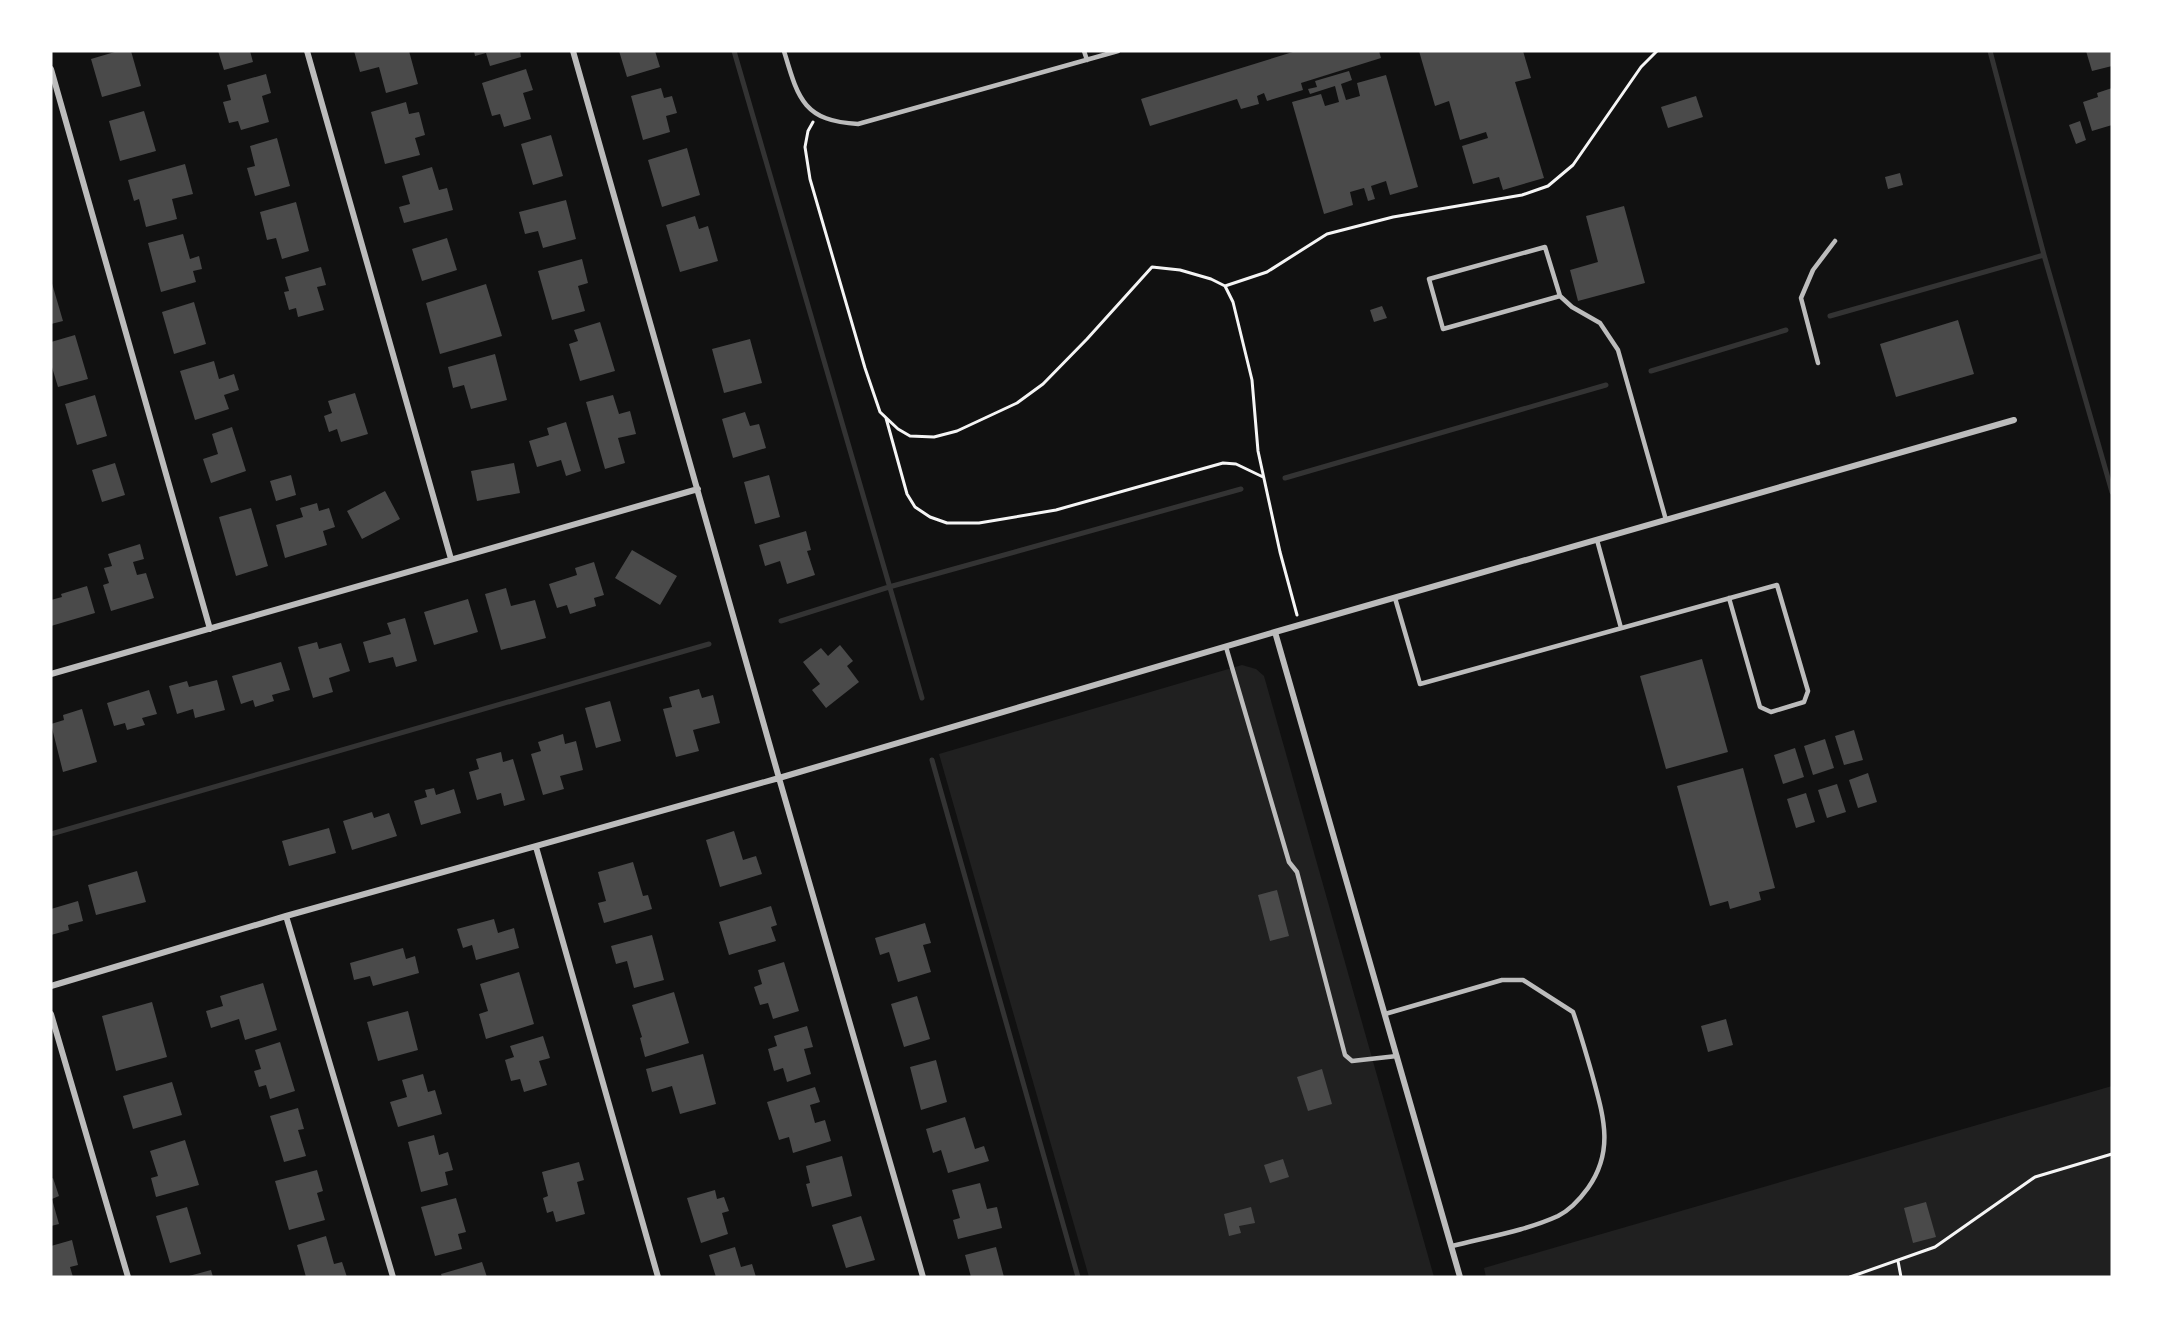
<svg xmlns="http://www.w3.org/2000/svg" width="2163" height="1328" viewBox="0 0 2163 1328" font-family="Ubuntu,sans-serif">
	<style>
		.green { fill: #202020 }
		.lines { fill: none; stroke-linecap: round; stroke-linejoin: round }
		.stream { stroke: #333; stroke-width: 5 }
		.building { fill: #4a4a4a }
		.path { stroke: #f5f5f5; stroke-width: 3 }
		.service { stroke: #bcbcbc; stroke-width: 4.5 }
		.minor { stroke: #bcbcbc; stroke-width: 6 }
	</style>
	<rect width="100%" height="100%" fill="#111"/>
	<!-- green -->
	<path class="green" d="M1242 665 1256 669 1264 676 1434 1277H1089L939 754Z
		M2112 1086V1277H1486L1484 1268Z"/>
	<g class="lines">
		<!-- stream -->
		<path class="stream" d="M734 51 922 698
			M1990 51 2044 255 2112 492
			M1830 316 2044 255
			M1651 371 1786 330
			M1285 478 1606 385
			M781 621 889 587 1241 489
			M932 760 1078 1277
			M51 834 709 644"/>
	</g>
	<!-- building -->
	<path class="building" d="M118 51H131L141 86 102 97 91 59Z
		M218 51H250L253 62 224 70Z
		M354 51H409L418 84 386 93 379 67 360 72Z
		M474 51H520L521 57 490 66 486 53 475 56Z
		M619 51H655L660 67 627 77Z
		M1296 51H1379L1381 58 1301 83 1303 90 1267 101 1264 93 1257 96 1259 104 1241 109 1237 99 1150 126 1141 99Z
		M1419 51H1523L1531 78 1515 82 1544 178 1503 190 1499 177 1473 184 1462 146 1488 138 1486 132 1460 140 1449 101 1435 106Z
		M2086 51H2112V66L2092 71Z
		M526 69 533 90 523 93 531 119 504 127 500 114 492 116 482 83Z
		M1349 71 1352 80 1341 84 1346 100 1360 96 1357 83 1386 75 1418 187 1390 195 1386 181 1371 186 1375 199 1368 201 1364 188 1350 192 1353 205 1324 214 1292 102 1321 94 1325 106 1339 102 1335 86 1310 94 1308 89 1317 87 1315 81Z
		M266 74 271 93 262 96 269 122 241 130 238 121 229 123 223 102 231 100 227 85Z
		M661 88 664 98 672 96 677 113 666 116 670 132 643 140 631 96Z
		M2112 88V125L2092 131 2083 102 2098 97 2097 93Z
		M1696 96 1703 117 1668 128 1661 107Z
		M406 102 409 114 419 112 425 135 415 138 420 155 385 164 371 112Z
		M144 111 156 151 120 161 109 121Z
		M2080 121 2086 140 2076 144 2069 125Z
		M551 135 563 176 533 185 521 144Z
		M277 138 290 186 255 196 247 168 255 166 250 146Z
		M687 148 700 195 662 207 648 160Z
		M185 164 193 194 172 199 177 219 146 227 139 199 134 201 128 180Z
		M432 167 439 190 447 188 453 210 404 223 399 207 410 204 402 176Z
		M1900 173 1903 185 1888 189 1885 177Z
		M566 200 576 239 543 248 538 231 525 234 519 212Z
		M296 202 309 251 282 259 276 238 267 240 260 212Z
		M1624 206 1645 283 1578 301 1570 270 1598 262 1586 216Z
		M695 216 699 229 708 226 718 261 680 272 666 225Z
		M183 234 190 259 199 256 202 269 193 271 196 282 161 292 148 243Z
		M447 238 457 270 422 281 412 249Z
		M582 259 588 283 578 286 585 311 552 320 538 271Z
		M321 267 326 285 317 287 324 310 298 317 296 308 289 310 284 292 289 291 285 277Z
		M51 280 63 321 51 324Z
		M486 284 502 336 440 354 426 303Z
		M194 302 206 344 174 354 162 312Z
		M1382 306 1387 318 1374 322 1370 310Z
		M1958 320 1974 374 1896 397 1880 344Z
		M600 322 615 371 580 381 569 344 578 341 574 330Z
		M75 335 88 379 58 387 51 364V342Z
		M750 339 762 383 724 393 712 349Z
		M495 354 507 400 471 409 464 385 453 388 448 367Z
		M214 361 219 379 234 374 239 390 224 395 229 409 195 420 180 371Z
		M355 393 368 434 341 442 337 429 329 432 324 416 332 413 328 401Z
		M95 395 107 436 77 445 65 404Z
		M613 395 619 414 630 411 636 434 618 438 625 463 605 469 586 402Z
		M745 412 750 426 759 424 766 448 733 458 722 419Z
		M566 422 581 471 566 476 561 460 537 467 529 441 549 435 547 428Z
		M232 427 246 471 211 483 203 459 218 454 212 434Z
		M115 463 125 495 102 502 92 470Z
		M514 463 520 493 477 501 471 471Z
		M291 475 296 495 276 501 270 481Z
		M769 475 780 517 755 524 744 482Z
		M385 491 400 519 362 539 347 511Z
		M317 503 319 511 329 508 335 527 323 531 327 545 285 558 276 525 303 517 300 508Z
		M251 508 268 566 236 576 219 517Z
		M806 531 811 550 807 551 815 575 787 584 780 561 765 566 759 545Z
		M140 544 144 559 133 562 137 575 146 573 154 598 111 611 103 585 109 583 104 568 112 566 108 554Z
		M632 550 677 576 660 605 615 578Z
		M594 562 604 595 594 598 596 606 570 614 567 605 557 608 549 584 577 575 575 568Z
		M87 586 95 613 51 626V600L62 597 61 594Z
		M506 588 511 606 535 600 546 638 501 650 485 594Z
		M468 599 478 632 434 645 424 612Z
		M405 618 417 661 396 667 393 657 369 663 363 642 391 634 387 623Z
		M317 642 319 649 341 643 350 671 329 678 333 692 313 698 298 647Z
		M840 645 853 661 847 666 859 682 826 708 812 690 820 684 803 662 821 648 828 656Z
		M1702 659 1728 752 1666 769 1640 676Z
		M281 662 290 690 272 695 274 701 255 707 253 700 241 704 232 676Z
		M217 680 225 710 195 718 193 709 177 714 169 686 187 681 189 687Z
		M699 689 702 698 713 695 720 723 693 730 699 751 676 757 663 709 672 707 669 697Z
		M149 690 157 714 142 718 145 725 127 730 125 723 114 726 107 703Z
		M610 701 621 741 596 748 585 708Z
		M82 709 97 762 63 772 51 724 64 720 63 715Z
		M1854 730 1863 760 1844 765 1835 736Z
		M563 734 565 744 576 741 583 770 560 776 564 789 543 795 531 754 541 751 538 742Z
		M1825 739 1834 768 1813 775 1804 746Z
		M1795 748 1804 777 1783 784 1774 755Z
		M501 752 503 762 513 759 525 800 504 806 501 793 477 800 469 772 479 769 476 759Z
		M1743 768 1775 888 1759 892 1761 900 1730 909 1728 901 1710 906 1677 786Z
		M1868 773 1877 802 1858 808 1849 780Z
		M1837 784 1846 812 1827 818 1818 790Z
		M434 788 436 795 454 789 461 813 421 825 414 801 427 797 425 790Z
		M1806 793 1815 822 1796 828 1787 799Z
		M372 812 374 818 389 813 397 836 352 850 343 821Z
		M329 828 336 853 289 866 282 841Z
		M734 831 743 860 756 856 762 874 720 887 706 840Z
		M633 862 643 896 648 895 652 909 604 923 598 903 606 901 598 872Z
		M137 871 146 902 96 915 88 885Z
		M1277 890 1289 936 1270 941 1258 895Z
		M78 901 83 921 68 925 69 930 51 935V909Z
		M771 906 777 925 771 927 776 941 729 955 719 922Z
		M494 919 498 933 514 928 519 948 476 960 472 945 463 948 457 929Z
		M925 923 931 943 923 945 931 972 898 982 889 952 880 955 875 938Z
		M652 935 664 980 634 988 627 961 616 964 611 946Z
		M403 948 406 959 415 956 419 973 373 986 370 976 354 980 350 963Z
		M784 962 799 1011 773 1019 768 1003 760 1005 754 987 762 984 758 970Z
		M519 972 534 1024 486 1039 479 1014 488 1011 480 984Z
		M263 983 277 1030 245 1040 239 1019 211 1028 206 1011 223 1006 220 996Z
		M674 992 689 1043 645 1057 640 1038 642 1037 632 1005Z
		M917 996 930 1039 904 1047 891 1004Z
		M152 1002 167 1057 116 1071 102 1016Z
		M408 1011 418 1050 378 1061 367 1022Z
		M1726 1019 1733 1045 1708 1052 1701 1026Z
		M807 1026 813 1047 804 1049 811 1074 787 1082 783 1068 774 1071 768 1049 777 1046 774 1036Z
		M543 1036 550 1058 539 1061 547 1085 524 1092 520 1079 511 1081 505 1060 514 1057 510 1046Z
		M280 1042 295 1091 270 1099 266 1085 259 1087 254 1071 261 1069 255 1050Z
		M703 1054 716 1104 680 1114 672 1086 652 1092 646 1069Z
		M936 1060 947 1102 921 1110 910 1067Z
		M1322 1069 1332 1104 1308 1111 1297 1077Z
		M423 1074 428 1092 435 1090 442 1114 398 1127 390 1102 407 1097 402 1080Z
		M172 1082 182 1115 133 1129 123 1096Z
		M815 1087 820 1102 810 1105 815 1123 825 1120 831 1141 793 1153 789 1137 779 1140 767 1102Z
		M298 1108 304 1129 298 1130 306 1156 284 1162 270 1116Z
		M965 1117 975 1149 984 1146 989 1161 948 1173 941 1150 933 1153 926 1129Z
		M434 1135 439 1155 448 1152 453 1170 445 1172 448 1185 421 1192 408 1142Z
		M185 1140 199 1185 156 1197 151 1178 158 1176 150 1151Z
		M842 1156 852 1196 812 1207 806 1184 810 1183 806 1166Z
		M1283 1159 1289 1177 1270 1183 1264 1165Z
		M579 1162 584 1180 577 1182 585 1214 556 1222 553 1211 547 1213 543 1198 548 1196 542 1172Z
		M317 1170 323 1191 317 1193 325 1220 289 1230 275 1181Z
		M53 1178 59 1196 52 1199 59 1224 51 1226V1179Z
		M980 1183 987 1209 997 1207 1002 1228 958 1239 953 1220 960 1218 952 1190Z
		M715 1190 717 1199 724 1197 729 1211 722 1213 728 1234 701 1243 687 1198Z
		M456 1198 466 1232 458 1234 462 1249 435 1256 421 1207Z
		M1926 1202 1936 1237 1913 1243 1904 1208Z
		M187 1207 201 1254 170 1263 156 1216Z
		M1251 1207 1255 1223 1239 1226 1241 1233 1229 1236 1224 1214Z
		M861 1216 875 1260 846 1268 832 1225Z
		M326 1236 334 1264 342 1262 347 1277H306L297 1245Z
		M72 1240 78 1265 70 1267 73 1277H51V1246Z
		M735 1247 741 1267 752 1264 756 1277H716L709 1255Z
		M996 1247 1004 1277H971L965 1255Z
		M482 1262 487 1277H442L441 1274Z
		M211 1270 213 1277H189V1276Z"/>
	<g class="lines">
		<!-- path -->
		<path class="path" d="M813 122 808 131 805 147 810 179 865 368 880 412 898 429 910 436 934 437 957 431 1017 403 1043 384 1087 339 1152 267 1180 270 1211 279 1225 286 1233 302 1252 380 1258 451 1280 552 1297 615
			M1225 286 1267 272 1327 234 1393 217 1522 195 1548 186 1573 165 1641 67 1657 51
			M886 418 907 494 915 507 930 517 947 523H979L1056 510 1223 463 1236 464 1263 477
			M1898 1261 1901 1277
			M1850 1277 1935 1247 2035 1177 2112 1154"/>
		<!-- service -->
		<path class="service" d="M784 51C798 98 803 121 858 124L1118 51
			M1084 51 1087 60
			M1560 296 1443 329 1429 279 1545 247 1560 296 1572 307 1600 323 1618 350 1666 520
			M1818 363 1801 298 1813 270 1835 241
			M1597 540 1621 628
			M1395 598 1420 684 1777 585 1808 691 1804 702 1771 712 1760 707 1729 598
			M1226 647 1289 862 1297 872 1345 1055 1352 1061 1397 1056
			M1385 1014 1502 980H1523L1573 1012C1580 1032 1586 1053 1592 1074 1603 1115 1615 1150 1588 1188 1580 1199 1570 1210 1558 1216 1525 1231 1487 1237 1452 1246"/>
		<!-- minor -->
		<path class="minor" d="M307 51 451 559
			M573 51 779 778 923 1277
			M51 69 210 629
			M1275 632 1460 1277
			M51 674 698 489
			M536 847 658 1277
			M286 916 393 1277
			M51 986 286 916 779 778 1275 632 2014 420
			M51 1014 128 1277"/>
	</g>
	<!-- border -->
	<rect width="2163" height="1328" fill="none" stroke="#ffffff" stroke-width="105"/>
</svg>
